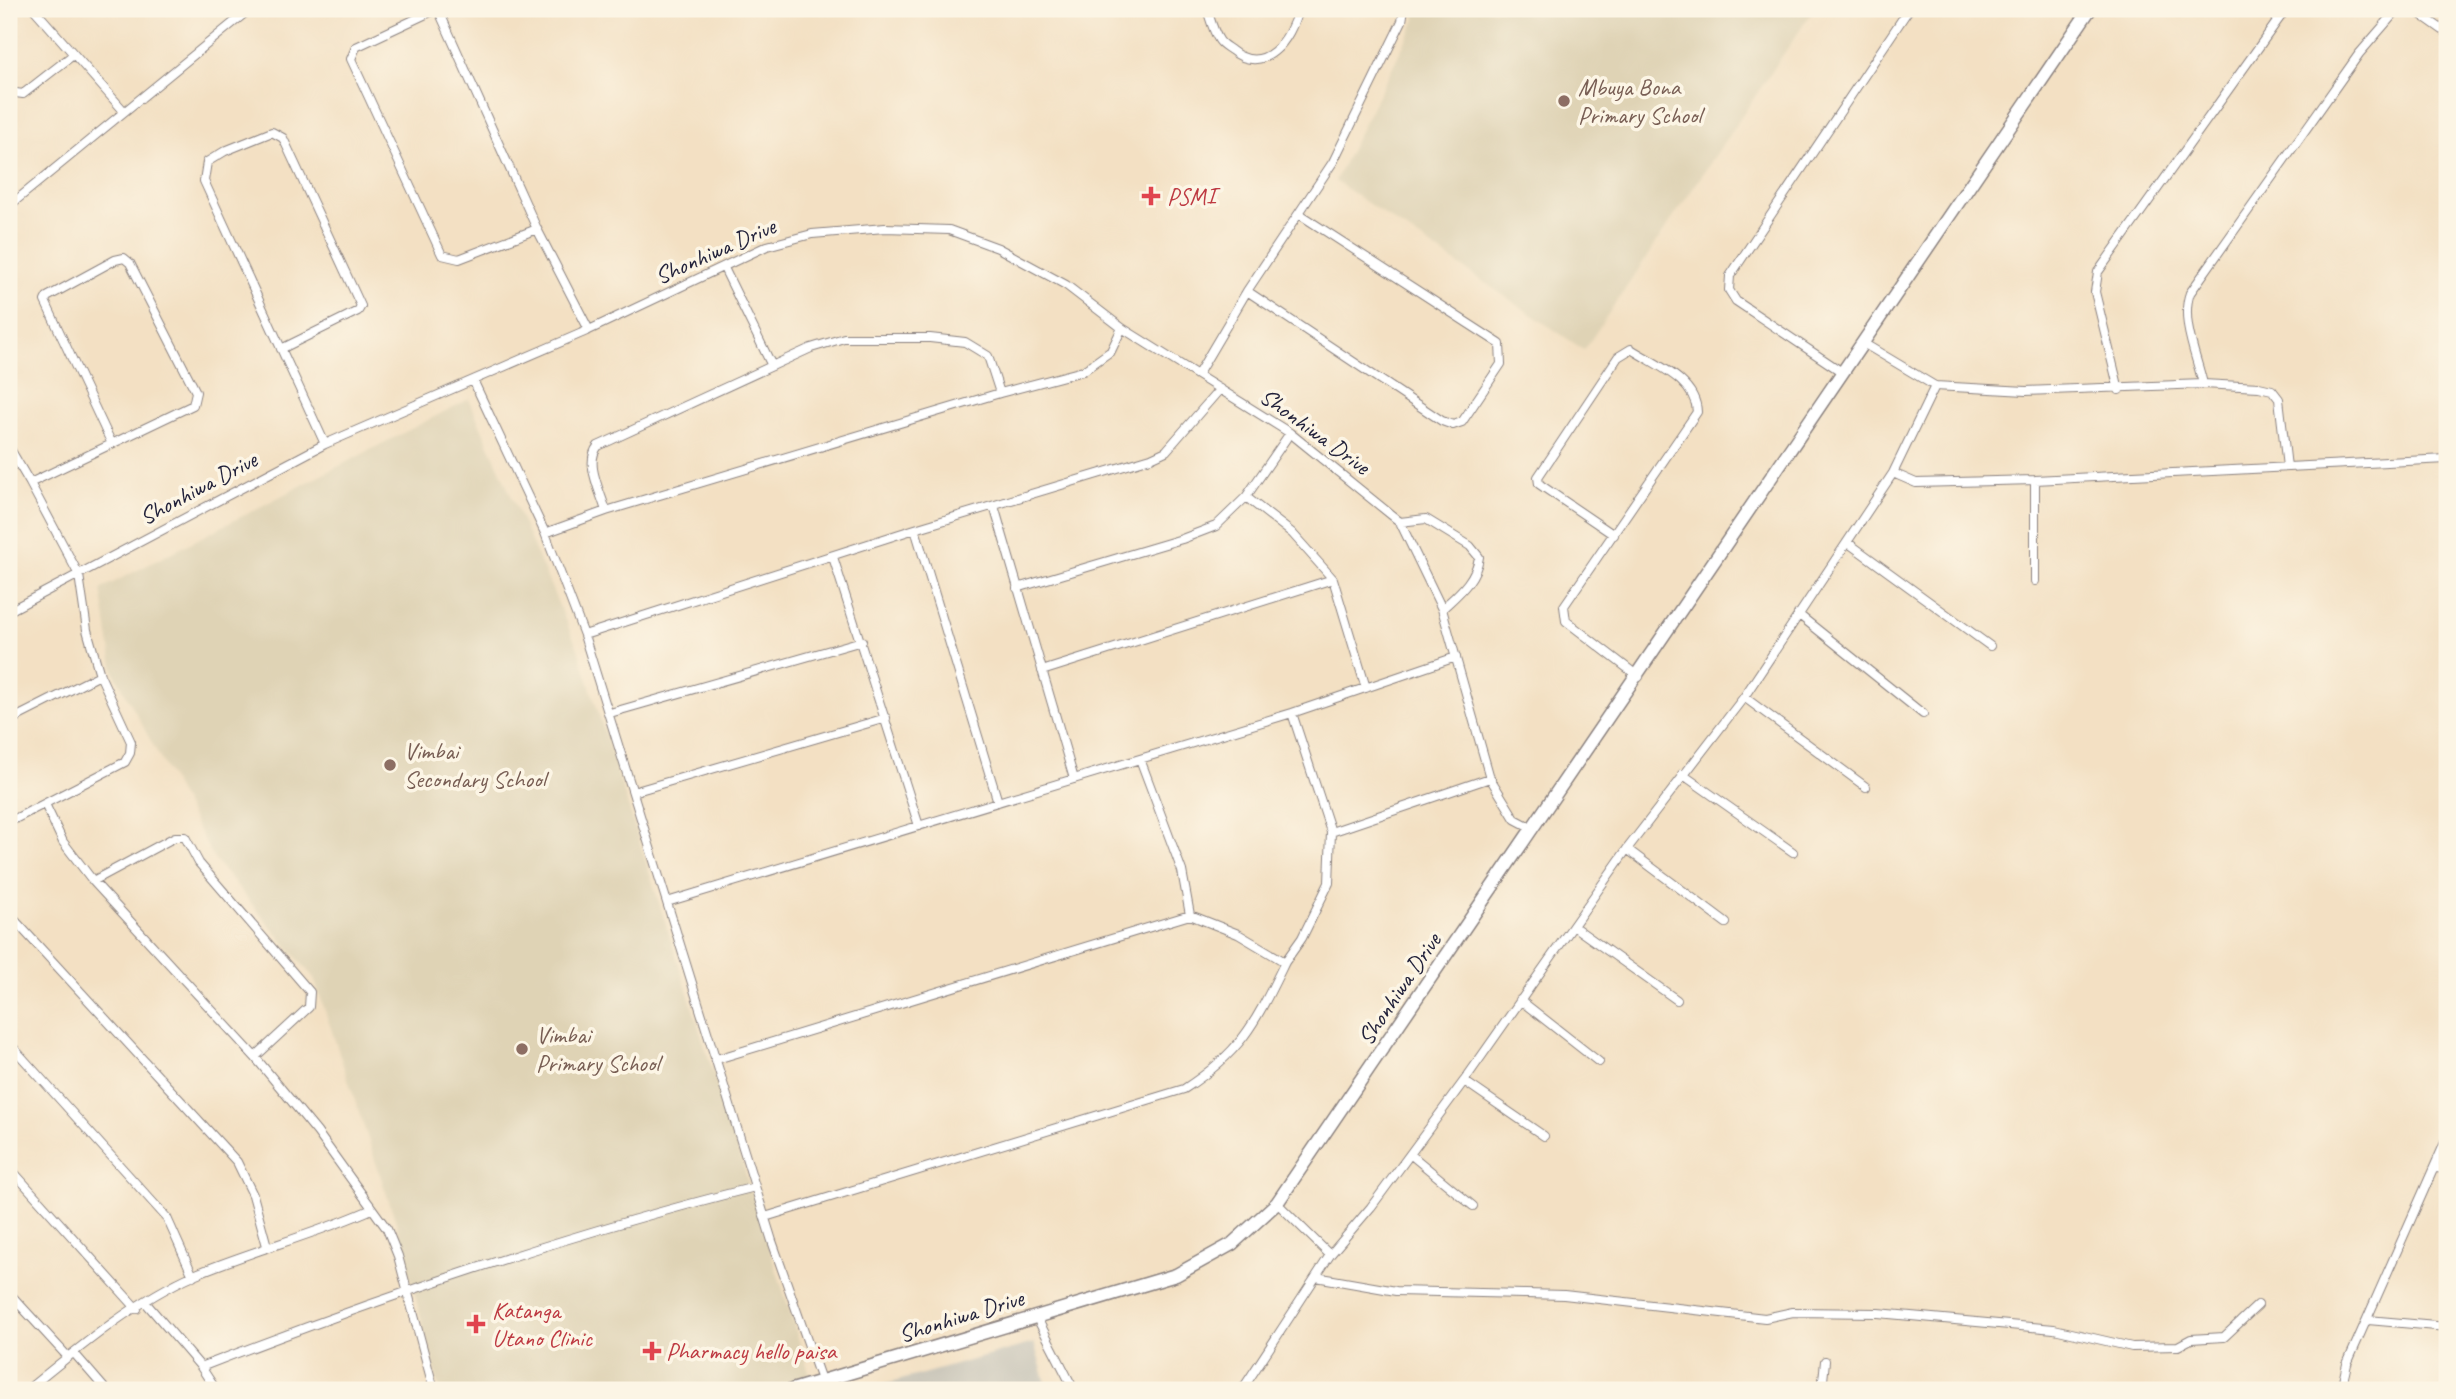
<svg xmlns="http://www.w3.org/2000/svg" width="2456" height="1399" viewBox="0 0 2456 1399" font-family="Caveat,sans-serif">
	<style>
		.built { fill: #dfd3b5 }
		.industrial { fill: #c8c4b8 }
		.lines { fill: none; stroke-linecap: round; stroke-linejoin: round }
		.street-casing { stroke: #8a817f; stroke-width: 10 }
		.secondary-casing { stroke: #8a817f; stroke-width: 15 }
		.street { stroke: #fff; stroke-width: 8 }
		.secondary { stroke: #fff; stroke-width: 12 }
		.education-dot { fill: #8d6e63; stroke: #fcf5e5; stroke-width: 2.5 }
		.health-dot { fill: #e0444e; stroke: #fcf5e5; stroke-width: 2.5 }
		.labels { text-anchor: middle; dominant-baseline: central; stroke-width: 7; stroke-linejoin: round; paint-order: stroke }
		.education-label { font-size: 24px; fill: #785e54; stroke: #fcf5e5; text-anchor: start }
		.health-label { font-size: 24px; fill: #be3a42; stroke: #fcf5e5; text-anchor: start }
		.street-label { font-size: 24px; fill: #22223b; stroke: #fcf5e5 }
	</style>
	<rect width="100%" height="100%" fill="#fcf5e5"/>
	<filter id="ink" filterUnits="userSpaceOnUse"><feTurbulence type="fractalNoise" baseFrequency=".0143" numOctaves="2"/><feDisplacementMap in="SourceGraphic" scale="14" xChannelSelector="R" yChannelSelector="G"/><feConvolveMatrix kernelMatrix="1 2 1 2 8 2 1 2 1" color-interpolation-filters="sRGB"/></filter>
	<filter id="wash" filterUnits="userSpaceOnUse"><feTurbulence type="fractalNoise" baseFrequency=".00686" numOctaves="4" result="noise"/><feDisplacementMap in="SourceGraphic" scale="28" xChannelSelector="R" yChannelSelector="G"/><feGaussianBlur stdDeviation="1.57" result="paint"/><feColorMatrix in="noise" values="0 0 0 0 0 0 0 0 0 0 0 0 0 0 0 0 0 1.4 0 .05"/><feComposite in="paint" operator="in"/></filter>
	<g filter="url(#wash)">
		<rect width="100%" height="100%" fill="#f3e0c3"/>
		<!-- built -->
		<path class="built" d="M1414 9H1814L1584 350 1335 181 1416 20Z
			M469 399 578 649 811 1378 770 1390H440L396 1222 314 978 214 859 114 672 101 589Z"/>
		<!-- industrial -->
		<path class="industrial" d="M1034 1343 1048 1390H865Z"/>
	</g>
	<g filter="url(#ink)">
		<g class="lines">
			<defs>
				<path id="street" d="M34 9 123 110
					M437 9 356 47 351 59 442 255 459 259 537 229
					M438 9 537 229 589 330
					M1207 9C1210 18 1213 31 1219 40 1221 44 1227 47 1231 50 1264 77 1291 40 1298 9
					M2413 9 2447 33
					M9 92 23 94 73 55
					M9 206 250 9
					M724 268 772 366
					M1247 291 1442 421 1453 425 1462 422 1501 364 1500 344 1299 214
					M281 349 358 311 361 306 283 138 272 132 225 151 207 162 204 181 325 444
					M1842 372 1736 301 1729 290 1730 276 1909 9
					M1198 374 1247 291 1333 162 1402 21 1404 9
					M473 380 545 533 584 635 772 1241 821 1380
					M2203 384C2197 357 2180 320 2190 293L2359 54 2398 9
					M1935 386 2026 391 2203 384 2259 387 2272 390 2279 399 2287 467
					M2119 390 2095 292 2098 272 2286 9
					M9 447 30 483
					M1893 473 1916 483 2035 480 2447 459
					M2035 480V581
					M1246 497 1292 533 1333 579 1366 688
					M994 506 1074 779
					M606 511C601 492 584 463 598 446L811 348 844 338H930L965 342 988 356 1000 393
					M1400 522 1426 519 1470 546 1479 557C1476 580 1458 594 1442 609
					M915 529 998 802
					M545 533 606 511 1000 393 1083 371 1111 351 1122 328
					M1614 535 1539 484 1538 477 1618 357 1631 349C1656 365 1696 380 1697 412L1564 606 1566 621 1639 677
					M1847 542 1990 646
					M833 557 919 826
					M1017 588 1182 539 1216 526 1246 497 1290 433
					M9 611 325 444 589 330 767 246 812 234 885 228 949 230 998 248 1066 285 1122 328 1290 433 1400 522 1442 609 1490 778 1515 819 1534 829
					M1798 614 1923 714
					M584 635 915 529 1151 458 1166 451 1220 389
					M1042 671 1333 579
					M1744 697 1866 787
					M610 713 862 641
					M9 721 100 675
					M1140 759 1182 871 1190 915
					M1682 774 1793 852
					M633 792 886 718
					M45 804 63 842 93 881 255 1057 317 1132 387 1229 398 1256 434 1390
					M9 822 125 762 130 753 131 742 100 675 87 630 79 575 30 483 193 405 196 392 130 263 124 258 115 260 47 297 45 301 111 442
					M1331 832 1490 778
					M1627 849 1726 923
					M93 881 175 837H185L199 863 310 992 309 1007 255 1057
					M667 902 1292 713 1456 657
					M9 914 237 1162 253 1195 267 1246
					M1573 926 1677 1000
					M1520 1000 1599 1062
					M9 1043 167 1218 193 1276
					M717 1059 1190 915 1238 934 1285 962 1302 938 1329 883 1331 832 1292 713
					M1464 1081 1544 1136
					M1410 1154 1473 1206
					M9 1167 137 1309
					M2435 1168 2447 1169
					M1277 1203 1330 1255 1371 1207 1464 1081 1627 849 1744 697 1893 473 1935 386 1863 343
					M765 1217 1184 1089C1243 1051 1255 1023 1285 962
					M1316 1277 1396 1291 1564 1295 1765 1318 1793 1312 1878 1313 2054 1329 2132 1347 2178 1346 2191 1339 2224 1337 2258 1305
					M9 1293 68 1357
					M146 1303 201 1367 216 1390
					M1036 1316 1074 1390
					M2368 1320 2447 1327
					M74 1353 106 1390
					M201 1367C382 1297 567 1234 755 1187
					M27 1390C76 1350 137 1299 196 1274 253 1250 315 1235 372 1209
					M1242 1390 1330 1255
					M1822 1390 1825 1361
					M2341 1390 2347 1364 2447 1138"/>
				<path id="secondary" d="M792 1390 1176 1275 1232 1244 1277 1203C1550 806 1820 407 2090 9"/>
			</defs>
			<!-- street casing -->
			<use href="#street" class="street-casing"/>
			<!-- secondary casing -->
			<use href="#secondary" class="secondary-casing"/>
			<!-- street -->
			<use href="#street" class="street"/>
			<!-- secondary -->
			<use href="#secondary" class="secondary"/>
		</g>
	</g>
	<!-- markers -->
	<g class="education-dot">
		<circle cx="1564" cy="101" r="7"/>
		<circle cx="390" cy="765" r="7"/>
		<circle cx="522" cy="1049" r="7"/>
	</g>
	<g class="health-dot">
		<path d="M1147.5 185.5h7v7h7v7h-7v7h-7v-7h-7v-7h7z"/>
		<path d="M472.5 1313.5h7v7h7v7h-7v7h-7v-7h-7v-7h7z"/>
		<path d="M648.5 1340.5h7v7h7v7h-7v7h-7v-7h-7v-7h7z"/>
	</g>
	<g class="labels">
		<!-- education labels -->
		<g class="education-label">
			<text x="1578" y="87">Mbuya Bona<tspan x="1578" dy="28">Primary School</tspan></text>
			<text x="404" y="751">Vimbai<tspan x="404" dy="28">Secondary School</tspan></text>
			<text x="536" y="1035">Vimbai<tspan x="536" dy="28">Primary School</tspan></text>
		</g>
		<!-- health labels -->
		<g class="health-label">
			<text x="1167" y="196">PSMI</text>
			<text x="492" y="1310">Katanga<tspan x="492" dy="28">Utano Clinic</tspan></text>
			<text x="666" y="1351">Pharmacy hello paisa</text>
		</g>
		<!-- street labels -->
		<g class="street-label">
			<text transform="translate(715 251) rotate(-24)">Shonhiwa Drive</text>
			<text transform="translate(1315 431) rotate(36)">Shonhiwa Drive</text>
			<text transform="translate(198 488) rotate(-28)">Shonhiwa Drive</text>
			<text transform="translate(1399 989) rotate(-56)">Shonhiwa Drive</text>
			<text transform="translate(961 1316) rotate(-17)">Shonhiwa Drive</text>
		</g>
	</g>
	<!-- margin -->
	<rect width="2456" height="1399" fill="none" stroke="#fcf5e5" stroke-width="35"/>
</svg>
